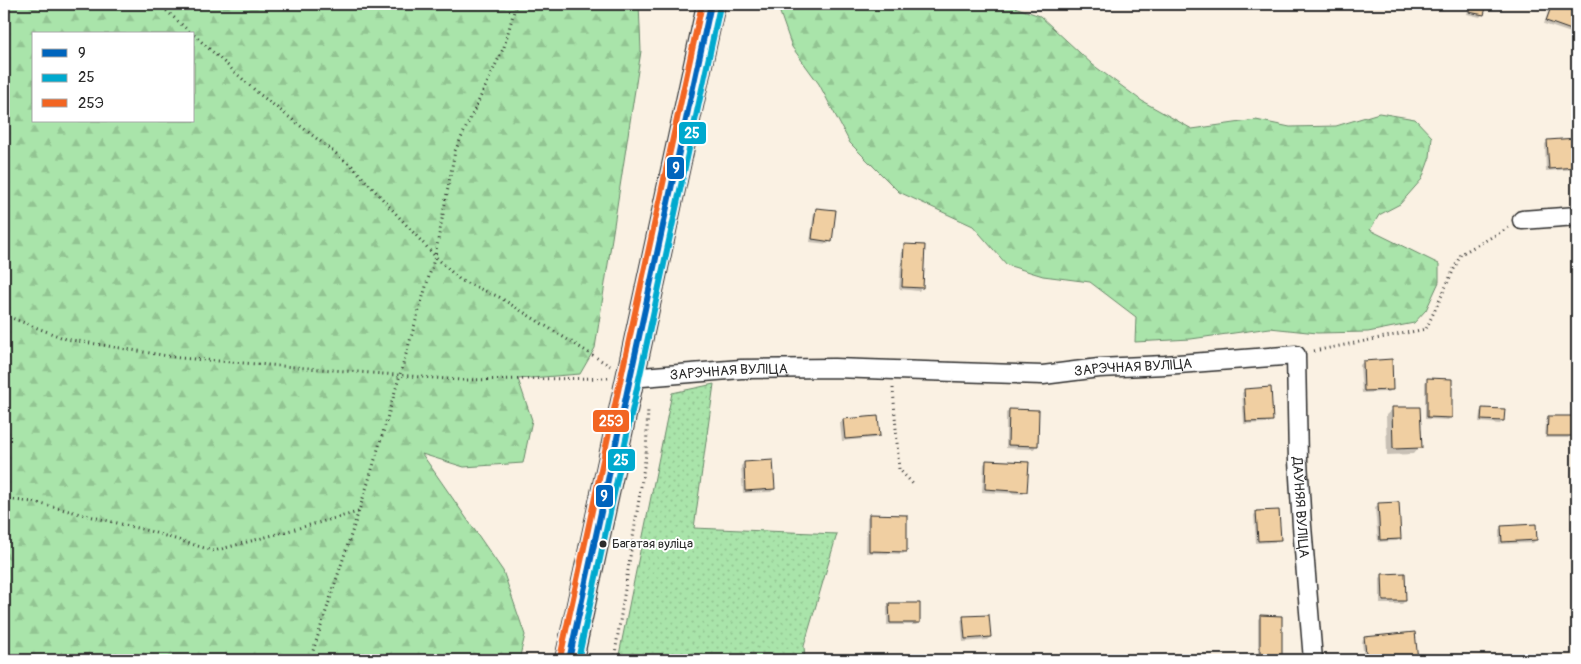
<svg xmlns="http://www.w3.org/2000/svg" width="1581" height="664" viewBox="0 0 1581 664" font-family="Pangolin,sans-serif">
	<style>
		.grass { fill: url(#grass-dots); stroke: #6a886a }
		.forest { fill: url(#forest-firs); stroke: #6a886a; fill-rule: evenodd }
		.shadow { fill: #0003 }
		.building { fill: #f0cfa2; stroke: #2b2b2b }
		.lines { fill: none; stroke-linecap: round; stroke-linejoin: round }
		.minor-casing { stroke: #2b2b2b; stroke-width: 21 }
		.primary-casing { stroke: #2b2b2b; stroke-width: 30 }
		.path { stroke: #2b2b2b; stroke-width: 3; stroke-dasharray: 1 4; stroke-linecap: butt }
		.minor { stroke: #fff; stroke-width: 18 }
		.primary { stroke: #fff; stroke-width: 26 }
		.bus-1-casing { stroke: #fff; stroke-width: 10 }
		.bus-2-casing { stroke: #fff; stroke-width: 10 }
		.bus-3-casing { stroke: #fff; stroke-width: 10 }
		.bus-1 { stroke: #0065bd; stroke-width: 6 }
		.bus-2 { stroke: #00a9ce; stroke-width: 6 }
		.bus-3 { stroke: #f26522; stroke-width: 6 }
		.bus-dot { fill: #2b2b2b; stroke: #fff; stroke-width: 2 }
		.labels { text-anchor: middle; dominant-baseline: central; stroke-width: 4; stroke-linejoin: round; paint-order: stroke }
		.bus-label { font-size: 13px; fill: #2b2b2b; stroke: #fff; text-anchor: start }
		.street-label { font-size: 14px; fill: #2b2b2b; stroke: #fff }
		.line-badge { stroke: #fff; stroke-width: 2 }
		.badge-label { font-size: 14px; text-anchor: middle; font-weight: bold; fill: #fff }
	</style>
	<defs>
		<pattern id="grass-dots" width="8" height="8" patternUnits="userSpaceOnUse" patternTransform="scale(1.25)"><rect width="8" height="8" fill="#a9e4aa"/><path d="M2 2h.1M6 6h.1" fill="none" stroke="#92c492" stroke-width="1.8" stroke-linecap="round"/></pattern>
		<pattern id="forest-firs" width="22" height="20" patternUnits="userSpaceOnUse" patternTransform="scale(1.25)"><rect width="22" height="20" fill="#a9e4aa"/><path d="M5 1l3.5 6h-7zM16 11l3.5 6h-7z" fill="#92c492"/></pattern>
	</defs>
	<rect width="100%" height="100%" fill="#faf1e3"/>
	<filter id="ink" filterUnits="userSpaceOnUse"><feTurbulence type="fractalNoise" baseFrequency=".02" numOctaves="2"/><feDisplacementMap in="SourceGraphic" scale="10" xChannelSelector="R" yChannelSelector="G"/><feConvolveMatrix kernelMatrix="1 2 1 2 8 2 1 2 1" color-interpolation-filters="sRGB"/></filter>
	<g filter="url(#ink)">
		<!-- grass -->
		<path class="grass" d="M714 384 694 528 837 534 804 646 805 660H618L672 393Z"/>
		<!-- forest -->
		<path class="forest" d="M4 4H639L641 51 595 348 580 374 518 379 532 420 523 463 464 467 422 454 503 571 525 635 519 660H4ZM34 34H194V121H34Z
			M777 4H1006L1040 16 1093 65 1142 101 1192 129 1256 120 1290 127 1336 126 1379 113 1415 119 1432 137 1430 157 1422 179 1400 204 1379 215 1370 230 1439 264V282L1426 310 1414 323 1368 332 1317 333 1270 328 1191 339 1135 342 1136 317 1090 282 1043 276 1007 265 973 226 899 192 850 143 819 84 792 47Z"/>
		<!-- shadow -->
		<path class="shadow" d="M1470 4H1485L1483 14 1480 17 1467 14Z
			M1551 4H1577V35L1544 24Z
			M1577 139V169L1546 171 1545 144 1548 141Z
			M817 209 830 241 828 244 810 242 814 212Z
			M904 246 921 288 919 291 899 289 902 249Z
			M1363 362 1392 389 1389 392 1362 393 1360 365Z
			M1428 380 1451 417 1448 420 1425 419V382Z
			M1245 390 1271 420 1269 423 1244 424 1242 393Z
			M1393 409 1420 447 1414 454 1387 455 1386 415Z
			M1482 409 1503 421 1500 424 1479 422 1480 412Z
			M1009 410 1036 446 1034 449 1006 448V413Z
			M1549 417 1571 436 1568 438H1545L1546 420Z
			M843 420 879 435 876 438 842 441 840 423Z
			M987 461 1026 492 1023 494 982 492 984 464Z
			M744 463 774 489 771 492 743 493 741 466Z
			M1378 505 1400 538 1397 541 1378 542 1375 507Z
			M1257 512 1279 539 1277 542 1256 543 1254 515Z
			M870 515 906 551 903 554 866 553 867 518Z
			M1501 527 1536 540 1533 543 1499 544V530Z
			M1383 575 1405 601 1402 604H1380V578Z
			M890 605 919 622 916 625H887V607Z
			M1261 616 1280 654 1278 657H1258V619Z
			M964 618 990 637 987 640 963 642 961 620Z
			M1365 638 1417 659 1364 660 1362 641Z"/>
		<!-- building -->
		<path class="building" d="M1471 4H1487L1484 15 1469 12Z
			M1552 4H1577V32L1546 21Z
			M1577 138V167L1549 169 1547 140Z
			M816 208 836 210 832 242 812 239Z
			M904 244 925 245 923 288 902 287Z
			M1392 359 1393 390 1364 391 1363 361Z
			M1427 378 1452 379V418L1427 417Z
			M1271 387 1273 421 1246 422 1244 389Z
			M1392 407H1420L1422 448 1393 449Z
			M1482 408 1505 409 1504 421 1481 420Z
			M1009 409 1039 410 1038 446 1008 445Z
			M878 416 880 436 845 439 843 419Z
			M1548 416H1573V436H1547Z
			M773 460 775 489 745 491 744 462Z
			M986 460 1029 462 1027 492 985 489Z
			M1399 502 1401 539 1380 540 1378 503Z
			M1279 510 1281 540 1258 541 1256 511Z
			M869 514 907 515V552L869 551Z
			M1536 524 1537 540 1502 542 1501 526Z
			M1405 573 1406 601H1383L1382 574Z
			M889 603H920V623H890Z
			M989 615 991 637 965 639 963 616Z
			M1260 615 1282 616V655H1260Z
			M1415 632 1418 660H1367L1364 637Z"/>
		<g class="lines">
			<defs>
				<g id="minor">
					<path d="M1522 220 1577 216"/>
					<path id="s1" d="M630 378 741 369 834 368 1043 375 1099 368 1165 365 1296 355 1298 461 1302 526 1313 660"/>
				</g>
				<path id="primary" d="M569 660 711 4"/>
			</defs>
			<!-- minor casing -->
			<use href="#minor" class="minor-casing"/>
			<!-- primary casing -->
			<use href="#primary" class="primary-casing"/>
			<!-- path -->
			<path class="path" d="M159 4 192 34
				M194 35 258 93 352 166 435 256 460 280 499 297 610 366
				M4 315 66 339 180 358 460 380 609 378
				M1314 351 1426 329 1461 254 1508 228
				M893 388 899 469 913 484
				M4 499 33 502 149 531 214 551 358 512
				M310 660 368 483 435 256 455 151 504 47 516 4
				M614 660 646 454 648 408"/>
			<!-- minor -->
			<use href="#minor" class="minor"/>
			<!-- primary -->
			<use href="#primary" class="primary"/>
			<defs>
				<path id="bus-1" d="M569 660 711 4"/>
				<path id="bus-2" d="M578 660 720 6"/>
				<path id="bus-3" d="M560 658 702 4"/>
			</defs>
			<!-- bus-1 casing -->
			<use href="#bus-1" class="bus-1-casing"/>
			<!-- bus-2 casing -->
			<use href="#bus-2" class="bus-2-casing"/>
			<!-- bus-3 casing -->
			<use href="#bus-3" class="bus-3-casing"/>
			<!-- bus-1 -->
			<use href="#bus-1" class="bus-1"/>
			<!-- bus-2 -->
			<use href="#bus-2" class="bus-2"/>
			<!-- bus-3 -->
			<use href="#bus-3" class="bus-3"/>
		</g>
	</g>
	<!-- markers -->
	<circle class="bus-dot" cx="603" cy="544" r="4.5"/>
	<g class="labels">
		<!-- bus labels -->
		<g class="bus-label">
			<text x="612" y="544">Багатая вуліца</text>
		</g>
		<!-- street labels -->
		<g class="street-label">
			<text stroke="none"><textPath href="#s1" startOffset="504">ЗАРЭЧНАЯ ВУЛІЦА</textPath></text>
			<text stroke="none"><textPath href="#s1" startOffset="99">ЗАРЭЧНАЯ ВУЛІЦА</textPath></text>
			<text stroke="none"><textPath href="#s1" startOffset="820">ДАЎНЯЯ ВУЛІЦА</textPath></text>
		</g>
	</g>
	<g class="line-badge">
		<rect x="678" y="121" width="29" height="24" rx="5" fill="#00a9ce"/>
		<rect x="666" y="156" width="19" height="24" rx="5" fill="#0065bd"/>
		<rect x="592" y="409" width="38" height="24" rx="5" fill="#f26522"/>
		<rect x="607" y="448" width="29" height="24" rx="5" fill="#00a9ce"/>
		<rect x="595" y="484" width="19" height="24" rx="5" fill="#0065bd"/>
	</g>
	<g class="badge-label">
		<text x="692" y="138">25</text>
		<text x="676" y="173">9</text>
		<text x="611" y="426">25Э</text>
		<text x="621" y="465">25</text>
		<text x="604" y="501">9</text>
	</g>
	<!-- margin -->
	<rect width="1581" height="664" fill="none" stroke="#fff" stroke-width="20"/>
	<rect x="10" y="10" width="1561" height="644" fill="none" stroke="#2b2b2b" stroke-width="2" filter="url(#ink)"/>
	<!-- legend -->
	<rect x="32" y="32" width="162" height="90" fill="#ffffff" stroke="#aaaaaa"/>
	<rect x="42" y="49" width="25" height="8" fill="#0065bd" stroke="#aaaaaa"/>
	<text x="78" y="58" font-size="15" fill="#2b2b2b">9</text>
	<rect x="42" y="74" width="25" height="8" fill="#00a9ce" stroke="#aaaaaa"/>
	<text x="78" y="82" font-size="15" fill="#2b2b2b">25</text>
	<rect x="42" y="99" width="25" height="8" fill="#f26522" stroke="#aaaaaa"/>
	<text x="78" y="108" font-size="15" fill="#2b2b2b">25Э</text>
</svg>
